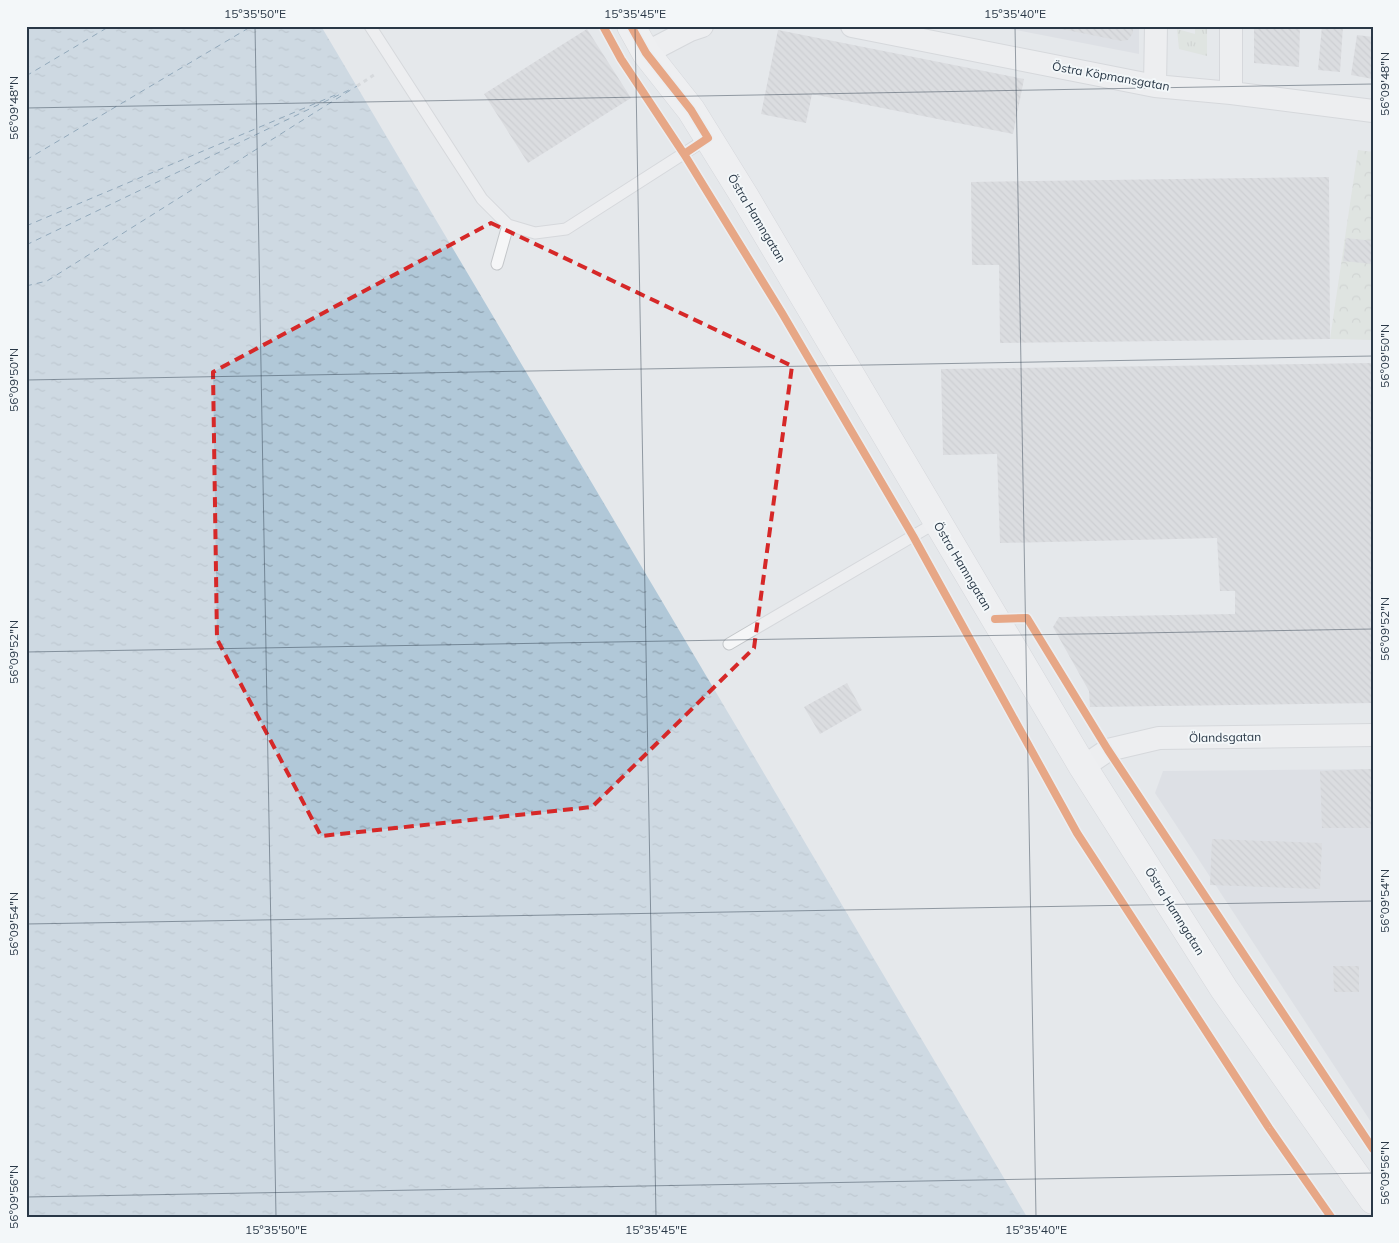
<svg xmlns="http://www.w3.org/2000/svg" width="1399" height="1243" viewBox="0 0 1399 1243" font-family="Mulish,sans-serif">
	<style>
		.built { fill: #d3d8de }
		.grass { fill: url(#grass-tufts) }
		.forest { fill: url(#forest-crowns) }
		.water { fill: url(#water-ripples) }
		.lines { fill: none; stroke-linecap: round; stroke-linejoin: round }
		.ferry { stroke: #2e5d80; stroke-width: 1; stroke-dasharray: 6 5; stroke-linecap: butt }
		.building { fill: url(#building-back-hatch) }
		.lane-casing { stroke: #c3c6c9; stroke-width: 13 }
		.street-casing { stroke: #c3c6c9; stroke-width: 24 }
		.secondary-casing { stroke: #c3c6c9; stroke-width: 29 }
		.path { stroke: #c3c8cb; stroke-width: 3; stroke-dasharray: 4 4; stroke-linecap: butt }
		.lane { stroke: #f5f6f7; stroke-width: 11 }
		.street { stroke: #f5f6f7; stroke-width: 22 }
		.secondary { stroke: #f8f8f9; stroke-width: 28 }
		.cycleway-casing { stroke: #f3f7f9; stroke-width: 11 }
		.cycleway { stroke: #e8590c; stroke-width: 8 }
		.marked { fill: none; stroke: #d62828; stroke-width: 4; stroke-dasharray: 10 6; stroke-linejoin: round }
		.ticks { fill: none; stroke: #293847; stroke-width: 1; stroke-opacity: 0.45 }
		.labels { text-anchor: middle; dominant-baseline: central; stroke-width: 4; stroke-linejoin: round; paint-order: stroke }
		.street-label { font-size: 12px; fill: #293847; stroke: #f3f7f9 }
		.neatline { fill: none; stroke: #293847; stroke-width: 2 }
		.ticks-label { font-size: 12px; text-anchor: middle; fill: #293847 }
	</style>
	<defs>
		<pattern id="grass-tufts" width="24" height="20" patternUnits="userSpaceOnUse" patternTransform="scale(1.25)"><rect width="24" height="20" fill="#d7dfd5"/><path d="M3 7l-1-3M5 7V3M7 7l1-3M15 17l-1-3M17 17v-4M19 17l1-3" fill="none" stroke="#b9c0b8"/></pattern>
		<pattern id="forest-crowns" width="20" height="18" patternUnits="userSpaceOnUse" patternTransform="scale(1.25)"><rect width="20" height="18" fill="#d7dfd5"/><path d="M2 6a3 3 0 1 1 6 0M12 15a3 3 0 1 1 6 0" fill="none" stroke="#b9c0b8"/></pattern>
		<pattern id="water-ripples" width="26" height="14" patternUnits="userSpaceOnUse" patternTransform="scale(1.25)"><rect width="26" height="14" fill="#b1c8d8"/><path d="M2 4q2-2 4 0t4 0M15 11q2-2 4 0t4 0" fill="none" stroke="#90a3b1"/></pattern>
		<pattern id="building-back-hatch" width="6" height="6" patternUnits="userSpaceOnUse" patternTransform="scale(1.25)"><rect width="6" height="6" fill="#ced0d3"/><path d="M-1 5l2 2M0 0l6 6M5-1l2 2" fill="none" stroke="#b1b3b6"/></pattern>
	</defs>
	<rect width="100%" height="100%" fill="#e5e8eb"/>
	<!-- built -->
	<path class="built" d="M995 26H1139V54Z
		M1373 769V1125L1155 793 1163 771Z"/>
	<!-- grass -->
	<path class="grass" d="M1195 26H1207V56L1179 49 1177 29 1195 34Z"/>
	<!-- forest -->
	<path class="forest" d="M1358 150 1373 152V340L1330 339Z"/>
	<!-- water -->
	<path class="water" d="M26 26H321L1027 1217H26Z"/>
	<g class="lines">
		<!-- ferry -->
		<path class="ferry" d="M26 76 110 26
			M26 160 252 26
			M26 226 340 93
			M26 245 349 90
			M26 286 47 281 357 86"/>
	</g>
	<!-- building -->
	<path class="building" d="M1047 26H1133V33L1128 40 1121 41Z
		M1254 26H1300L1299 67 1254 63Z
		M1322 26H1343L1340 72 1318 70Z
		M587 29 631 98 528 163 484 94Z
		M778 30 1024 79 1013 134 812 94 806 123 761 114Z
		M1357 35 1373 37V79L1351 75Z
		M1329 177 1330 339 1000 343 999 265H972L971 182Z
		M1346 238 1373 241V264L1343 261Z
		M1373 363V703L1090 707 1089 691 1053 627 1059 617 1235 614V591H1220L1217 538 1000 543 997 454 943 455 941 369Z
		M847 683 862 710 820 734 804 707Z
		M1373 769V828H1322L1320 771Z
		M1212 839 1322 843 1320 889 1210 885Z
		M1333 966H1359V992H1334Z"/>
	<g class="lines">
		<defs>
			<path id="lane" d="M370 26 482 199 508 225 535 233 566 229 708 138
				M497 264 508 225
				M729 644 937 522"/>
			<path id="street" d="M852 26 1155 86 1231 93 1373 111
				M646 53 690 30 702 26
				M1155 86 1156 26
				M1231 93V26
				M1083 767 1108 750 1159 738 1373 735"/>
			<path id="secondary" d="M631 26 646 53 691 110 745 197 1083 767 1224 989 1373 1200"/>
		</defs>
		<!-- lane casing -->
		<use href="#lane" class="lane-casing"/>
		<!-- street casing -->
		<use href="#street" class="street-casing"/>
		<!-- secondary casing -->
		<use href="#secondary" class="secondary-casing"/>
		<!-- path -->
		<path class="path" d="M357 86 377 73"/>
		<!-- lane -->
		<use href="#lane" class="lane"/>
		<!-- street -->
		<use href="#street" class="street"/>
		<!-- secondary -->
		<use href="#secondary" class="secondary"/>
		<defs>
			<path id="cycleway" d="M603 26 621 59 684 154 782 313 913 536 1077 833 1269 1128 1331 1217
				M631 26 646 53 691 110 708 138 684 154
				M995 619 1027 618 1108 750 1373 1149"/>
		</defs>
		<!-- cycleway casing -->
		<use href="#cycleway" class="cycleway-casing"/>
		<!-- cycleway -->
		<use href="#cycleway" class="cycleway"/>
	</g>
	<!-- marked area -->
	<path d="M0 0H1399V1243H0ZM491 223 792 366 754 648 592 807 321 836 217 639 213 372Z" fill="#e5e8eb" fill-opacity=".55" fill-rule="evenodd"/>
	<path class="marked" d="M491 223 792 366 754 648 592 807 321 836 217 639 213 372Z"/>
	<!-- ticks -->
	<path class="ticks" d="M255 26 276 1217M635 26 656 1217M1015 26 1036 1217M26 108 1373 84M26 380 1373 356M26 652 1373 629M26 924 1373 901M26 1197 1373 1173"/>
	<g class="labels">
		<!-- street labels -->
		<g class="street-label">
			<text transform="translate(1111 76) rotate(10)">Östra Köpmansgatan</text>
			<text transform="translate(757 218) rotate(59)">Östra Hamngatan</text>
			<text transform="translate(963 566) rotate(59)">Östra Hamngatan</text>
			<text transform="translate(1225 737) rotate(-1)">Ölandsgatan</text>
			<text transform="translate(1175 911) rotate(58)">Östra Hamngatan</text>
		</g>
	</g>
	<!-- border -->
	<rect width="1399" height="1243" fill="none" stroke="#f3f7f9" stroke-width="55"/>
	<rect x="28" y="28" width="1344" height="1188" class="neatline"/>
	<g class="ticks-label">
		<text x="255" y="18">15°35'50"E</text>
		<text x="635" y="18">15°35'45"E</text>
		<text x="1015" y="18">15°35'40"E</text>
		<text transform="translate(1385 84) rotate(-90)" y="4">56°09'48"N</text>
		<text transform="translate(14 108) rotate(-90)" y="4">56°09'48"N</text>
		<text transform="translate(1385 356) rotate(-90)" y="4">56°09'50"N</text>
		<text transform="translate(14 380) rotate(-90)" y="4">56°09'50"N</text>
		<text transform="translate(1385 629) rotate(-90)" y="4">56°09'52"N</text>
		<text transform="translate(14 652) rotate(-90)" y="4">56°09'52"N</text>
		<text transform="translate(1385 901) rotate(-90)" y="4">56°09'54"N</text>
		<text transform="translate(14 924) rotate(-90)" y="4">56°09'54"N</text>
		<text transform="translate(1385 1173) rotate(-90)" y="4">56°09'56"N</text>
		<text transform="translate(14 1197) rotate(-90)" y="4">56°09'56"N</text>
		<text x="276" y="1234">15°35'50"E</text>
		<text x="656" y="1234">15°35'45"E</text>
		<text x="1036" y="1234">15°35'40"E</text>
	</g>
</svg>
